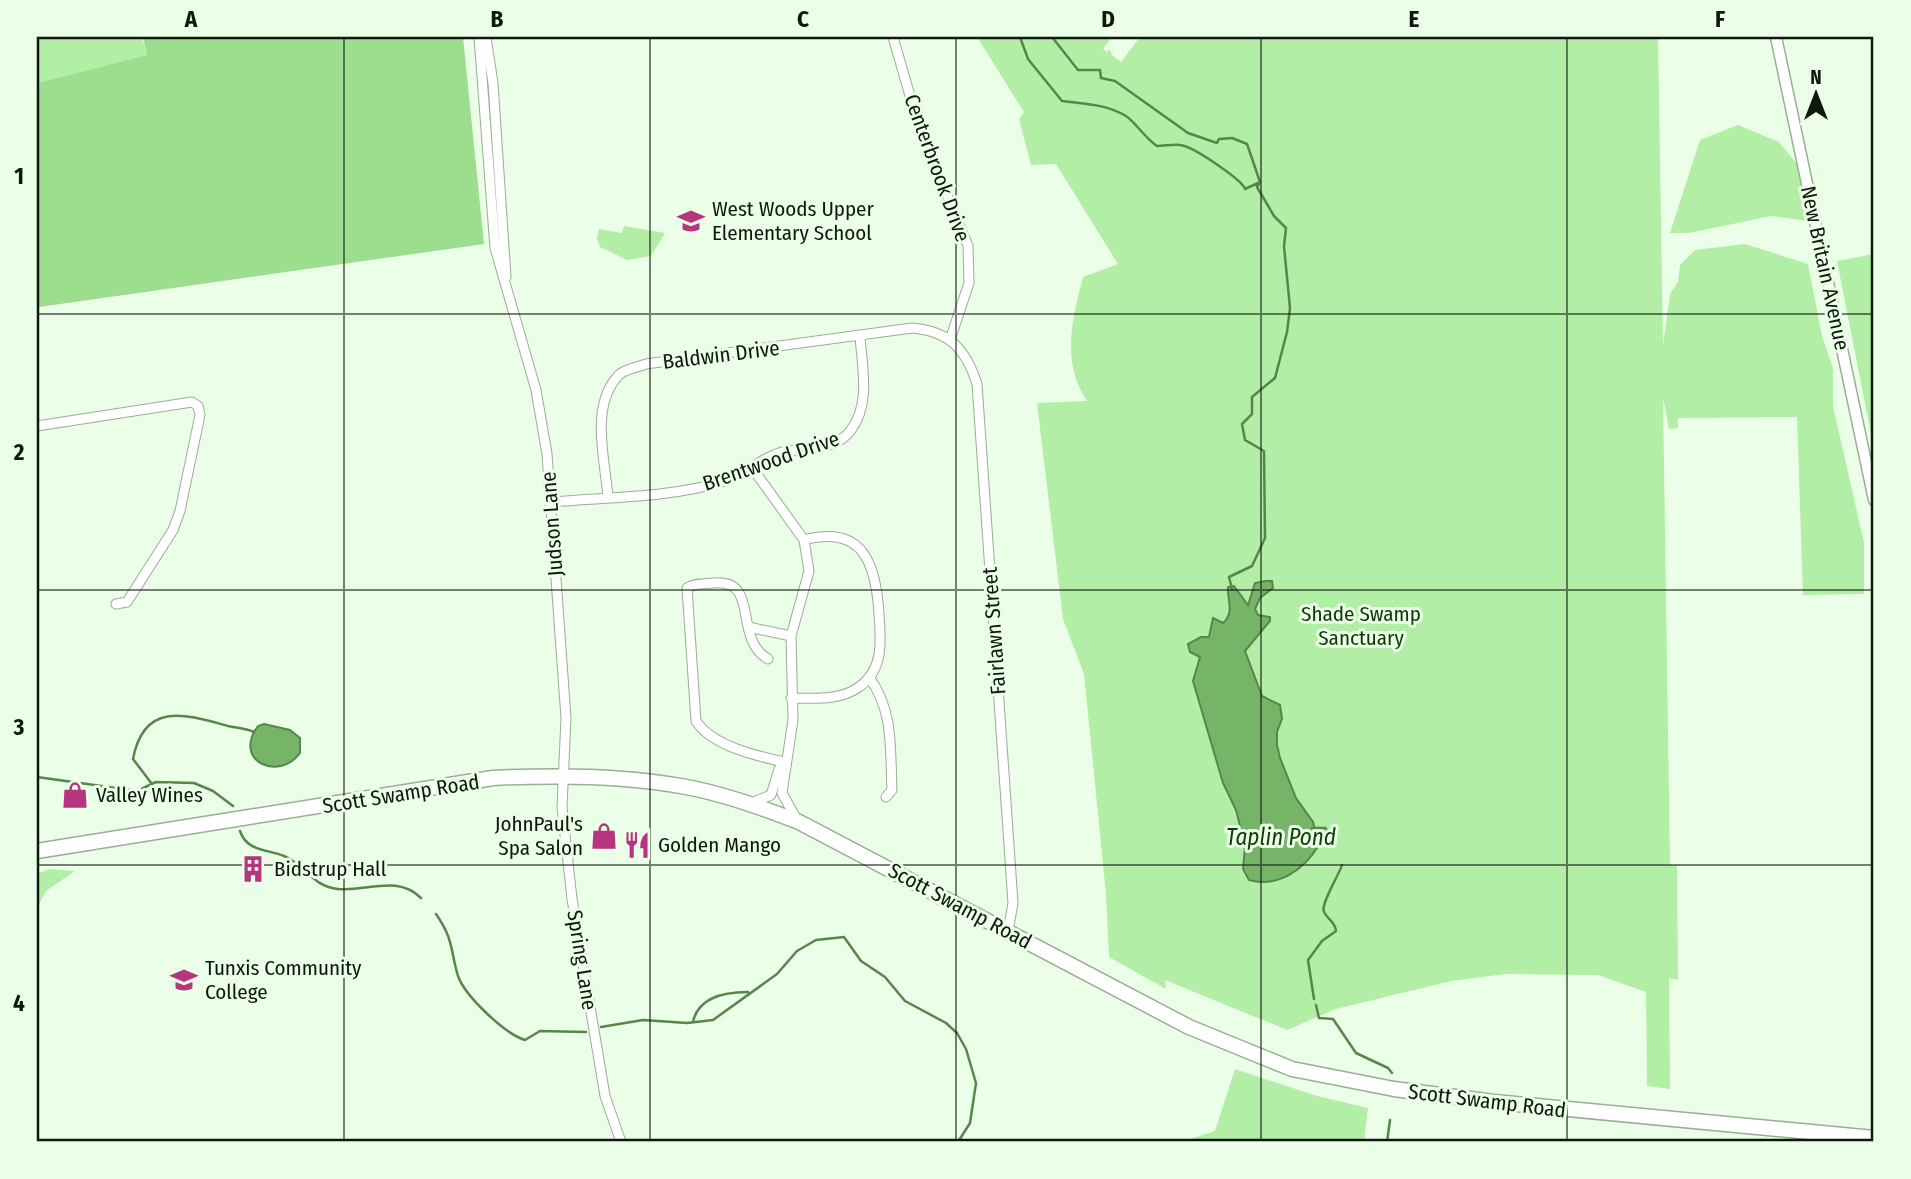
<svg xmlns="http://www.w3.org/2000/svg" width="1911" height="1179" viewBox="0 0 1911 1179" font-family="'Fira Sans Condensed',sans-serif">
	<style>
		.green { fill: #b2eea6 }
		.forest { fill: #9cdd8e }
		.water { fill: #76b568; stroke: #57864d; stroke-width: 2 }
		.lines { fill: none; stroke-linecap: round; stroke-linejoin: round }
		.stream { stroke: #57864d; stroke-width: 2.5 }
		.minor-casing { stroke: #98af94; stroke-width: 11 }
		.tertiary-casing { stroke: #98af94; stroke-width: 13 }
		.trunk-casing { stroke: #98af94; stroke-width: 17 }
		.minor { stroke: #fff; stroke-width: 9 }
		.tertiary { stroke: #fff; stroke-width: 10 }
		.trunk { stroke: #fff; stroke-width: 14 }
		.grid { fill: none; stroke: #0f180e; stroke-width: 2; stroke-opacity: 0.55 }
		.labels { text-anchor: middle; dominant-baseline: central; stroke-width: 6; stroke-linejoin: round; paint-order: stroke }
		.street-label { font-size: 21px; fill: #0f180e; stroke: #ebfee7 }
		.poi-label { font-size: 21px; fill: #0f180e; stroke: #ebfee7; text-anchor: start }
		.park-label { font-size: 21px; fill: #0d3903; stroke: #ebfee7 }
		.water-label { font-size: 23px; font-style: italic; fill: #103b06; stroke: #ebfee7 }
		.neatline { fill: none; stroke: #0f180e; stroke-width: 2.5 }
		.grid-label { font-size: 23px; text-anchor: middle; font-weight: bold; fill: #0f180e }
	</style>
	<rect width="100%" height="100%" fill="#ebfee7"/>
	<!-- green -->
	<path class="green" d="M37 37H142L147 55 37 83Z
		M977 37H1112L1103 49 1107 52 1110 49 1112 55 1121 62 1140 37H1658L1663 345 1670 294 1678 282 1680 265 1695 250 1745 244 1808 264 1822 336 1833 368V406L1864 543V594L1803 595 1797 417 1678 418V428L1669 429 1663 397 1670 865H1677L1678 980 1669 978 1670 1089 1647 1086 1646 992 1598 975 1506 974 1451 981 1336 1009 1287 1030 1165 980 1166 989 1109 957 1106 894 1084 674 1063 619 1037 403 1087 401C1061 362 1072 320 1083 277L1118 264 1056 164 1031 165 1019 119 1024 112Z
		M1738 125 1779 142 1806 175 1816 222 1771 216 1689 233H1670L1700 140Z
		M624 226 665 233 651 256 627 260 600 247 597 238 599 229 622 233Z
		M1874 254V449L1837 261Z
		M49 869 75 871 46 891 37 908V874Z
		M1235 1069 1317 1096 1368 1108 1364 1142H1190V1139L1215 1131Z"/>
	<!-- forest -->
	<path class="forest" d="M143 37H463L484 244 39 307 37 83 147 55Z"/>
	<!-- water -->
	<path class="water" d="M1265 581H1272L1273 588 1260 598 1255 609 1258 615 1270 617V621L1245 651 1262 696 1280 705 1282 719 1277 732V745L1280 758 1296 798 1313 822 1319 845C1304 870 1278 888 1249 880L1243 869 1245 846 1236 810 1223 783 1193 681 1200 657 1190 652 1188 644 1201 637H1209L1213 618 1223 623C1235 612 1227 600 1228 587L1234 586 1248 605 1255 583Z
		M264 724 290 730 300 738V753C279 782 232 761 258 726Z"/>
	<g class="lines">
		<!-- stream -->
		<path class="stream" d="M1020 37 1028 59 1062 101C1084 104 1106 104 1126 116 1135 122 1146 139 1157 146 1165 146 1173 144 1180 145 1193 146 1242 180 1245 189L1258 183
			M1052 37 1078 70H1100L1101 78 1115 81 1188 133 1217 143 1219 139 1232 138 1247 144 1260 182 1257 187 1274 216 1286 228 1284 246 1290 308 1287 332 1275 378 1252 397V414L1242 424 1245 440 1264 451 1265 538 1252 566 1229 577 1232 589
			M37 777 137 791 156 782 194 783 213 791 233 806
			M152 784 133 759C144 701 185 714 228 726 237 728 245 728 254 732
			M1312 828H1325L1335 838
			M240 831C247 852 268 849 284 856 305 865 313 887 338 889 367 892 397 874 421 898
			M436 914C454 940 450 949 458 976 465 996 505 1034 525 1040L540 1031 586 1032
			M1314 999 1308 960 1322 941 1336 931C1335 921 1328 920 1324 912 1320 905 1339 875 1342 865
			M1316 1005 1319 1018 1333 1019 1356 1053 1388 1068 1392 1073
			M693 1022C698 998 724 992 748 992
			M601 1027 643 1020 687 1023 713 1020 777 974 797 951 816 940 844 937 861 961 885 977 905 1001 946 1023 957 1033 966 1049 976 1083 970 1123 958 1142
			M1387 1142 1390 1120"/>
		<defs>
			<path id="minor" d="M479 37 495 248 536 390 547 454 566 718 562 807 572 899 605 1096 621 1142
				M486 37 493 83 506 277
				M893 37 919 127 968 246 969 283 950 340
				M37 426 192 402 198 406 200 415 180 511 173 530 127 602 116 604
				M753 469 804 540 809 571 791 636 793 720 782 793 797 820
				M608 497C605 459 589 404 620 374 626 369 638 367 646 364L912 328C949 331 966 349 977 384L1013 903 1008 931
				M551 502C608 497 670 498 725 481 746 474 762 457 782 452 806 447 835 452 851 430 871 403 862 367 860 336
				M748 627 791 636
				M768 659C732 638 761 579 714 583 705 584 694 583 687 588L696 721C712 746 757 756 784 762
				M869 677C894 711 890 749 892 790L886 797
				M791 698C813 698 840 701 859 687 884 670 881 640 879 614 876 565 864 524 804 540
				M751 803 771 795 779 769 784 762"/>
			<path id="tertiary" d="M1776 37 1874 500"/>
			<path id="trunk" d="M37 851 493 778C555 775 619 775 681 786 721 793 760 807 799 822L1189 1027 1292 1069 1394 1089 1494 1102 1874 1138"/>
		</defs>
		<!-- minor casing -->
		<use href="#minor" class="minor-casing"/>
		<!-- tertiary casing -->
		<use href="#tertiary" class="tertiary-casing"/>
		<!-- trunk casing -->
		<use href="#trunk" class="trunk-casing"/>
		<!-- minor -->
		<use href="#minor" class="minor"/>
		<!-- tertiary -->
		<use href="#tertiary" class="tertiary"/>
		<!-- trunk -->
		<use href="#trunk" class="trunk"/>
	</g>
	<!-- grid -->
	<path class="grid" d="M344 37V1142M650 37V1142M956 37V1142M1261 37V1142M1567 37V1142M37 314H1874M37 590H1874M37 865H1874"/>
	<!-- icons -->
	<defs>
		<symbol id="school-bare" viewBox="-9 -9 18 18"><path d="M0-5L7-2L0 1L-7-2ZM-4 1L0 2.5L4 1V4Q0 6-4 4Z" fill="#b6357e" stroke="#ebfee7" stroke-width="2.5" paint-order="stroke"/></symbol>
		<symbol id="shop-bare" viewBox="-9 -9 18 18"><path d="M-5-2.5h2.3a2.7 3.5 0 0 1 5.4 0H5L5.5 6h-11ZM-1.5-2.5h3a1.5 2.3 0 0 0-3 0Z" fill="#b6357e" stroke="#ebfee7" stroke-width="2.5" paint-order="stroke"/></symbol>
		<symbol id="restaurant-bare" viewBox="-9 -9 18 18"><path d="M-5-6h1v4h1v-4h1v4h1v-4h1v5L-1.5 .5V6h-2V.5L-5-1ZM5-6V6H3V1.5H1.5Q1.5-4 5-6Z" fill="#b6357e" stroke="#ebfee7" stroke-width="2.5" paint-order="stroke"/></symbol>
		<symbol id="building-bare" viewBox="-9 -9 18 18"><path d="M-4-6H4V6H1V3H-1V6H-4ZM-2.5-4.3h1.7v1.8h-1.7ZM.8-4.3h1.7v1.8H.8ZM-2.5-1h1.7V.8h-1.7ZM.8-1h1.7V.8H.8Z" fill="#b6357e" stroke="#ebfee7" stroke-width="2.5" paint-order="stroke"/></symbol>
		<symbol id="university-bare" viewBox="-9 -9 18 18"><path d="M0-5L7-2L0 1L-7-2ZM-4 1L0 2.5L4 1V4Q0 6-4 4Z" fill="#b6357e" stroke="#ebfee7" stroke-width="2.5" paint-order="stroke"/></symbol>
	</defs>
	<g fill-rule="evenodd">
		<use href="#school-bare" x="672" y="202" width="38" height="38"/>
		<use href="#shop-bare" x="56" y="776" width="38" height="38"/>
		<use href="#shop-bare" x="585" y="817" width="38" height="38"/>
		<use href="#restaurant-bare" x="618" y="826" width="38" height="38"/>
		<use href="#building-bare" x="234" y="850" width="38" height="38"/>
		<use href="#university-bare" x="165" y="961" width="38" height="38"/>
	</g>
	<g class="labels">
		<!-- street labels -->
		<g class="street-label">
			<text transform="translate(937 168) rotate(70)">Centerbrook Drive</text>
			<text transform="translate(1825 268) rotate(78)">New Britain Avenue</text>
			<text transform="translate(721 355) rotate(-7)">Baldwin Drive</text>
			<text transform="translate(771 461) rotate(-19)">Brentwood Drive</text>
			<text transform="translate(552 524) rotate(-94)">Judson Lane</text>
			<text transform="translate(994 631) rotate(-94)">Fairlawn Street</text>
			<text transform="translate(401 794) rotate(-9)">Scott Swamp Road</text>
			<text transform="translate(960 906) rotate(28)">Scott Swamp Road</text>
			<text transform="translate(582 960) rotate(81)">Spring Lane</text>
			<text transform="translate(1487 1101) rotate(7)">Scott Swamp Road</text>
		</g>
		<!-- poi labels -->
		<g class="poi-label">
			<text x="712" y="209">West Woods Upper<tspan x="712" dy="24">Elementary School</tspan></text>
			<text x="96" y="795">Valley Wines</text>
			<text x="583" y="824" text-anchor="end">JohnPaul's<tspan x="583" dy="24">Spa Salon</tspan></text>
			<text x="658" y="845">Golden Mango</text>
			<text x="274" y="869">Bidstrup Hall</text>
			<text x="205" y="968">Tunxis Community<tspan x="205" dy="24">College</tspan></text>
		</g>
		<!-- park labels -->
		<g class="park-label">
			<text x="1361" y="614">Shade Swamp<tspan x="1361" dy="24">Sanctuary</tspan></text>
		</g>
		<!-- water labels -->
		<g class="water-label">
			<text x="1281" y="837">Taplin Pond</text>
		</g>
	</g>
	<!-- border -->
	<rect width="1911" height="1179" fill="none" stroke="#ebfee7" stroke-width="77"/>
	<!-- north arrow -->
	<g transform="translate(1816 94)" stroke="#ebfee7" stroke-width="5" paint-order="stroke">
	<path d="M0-5L12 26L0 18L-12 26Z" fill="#0f180e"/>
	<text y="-10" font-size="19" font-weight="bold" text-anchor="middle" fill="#0f180e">N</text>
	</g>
	<rect x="38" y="38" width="1834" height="1102" class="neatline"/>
	<g class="grid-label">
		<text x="191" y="27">A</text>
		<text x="497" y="27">B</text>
		<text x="803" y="27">C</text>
		<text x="1108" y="27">D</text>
		<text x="1414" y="27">E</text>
		<text x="1720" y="27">F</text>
		<text x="19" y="184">1</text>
		<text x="19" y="460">2</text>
		<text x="19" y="735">3</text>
		<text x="19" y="1011">4</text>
	</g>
</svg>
